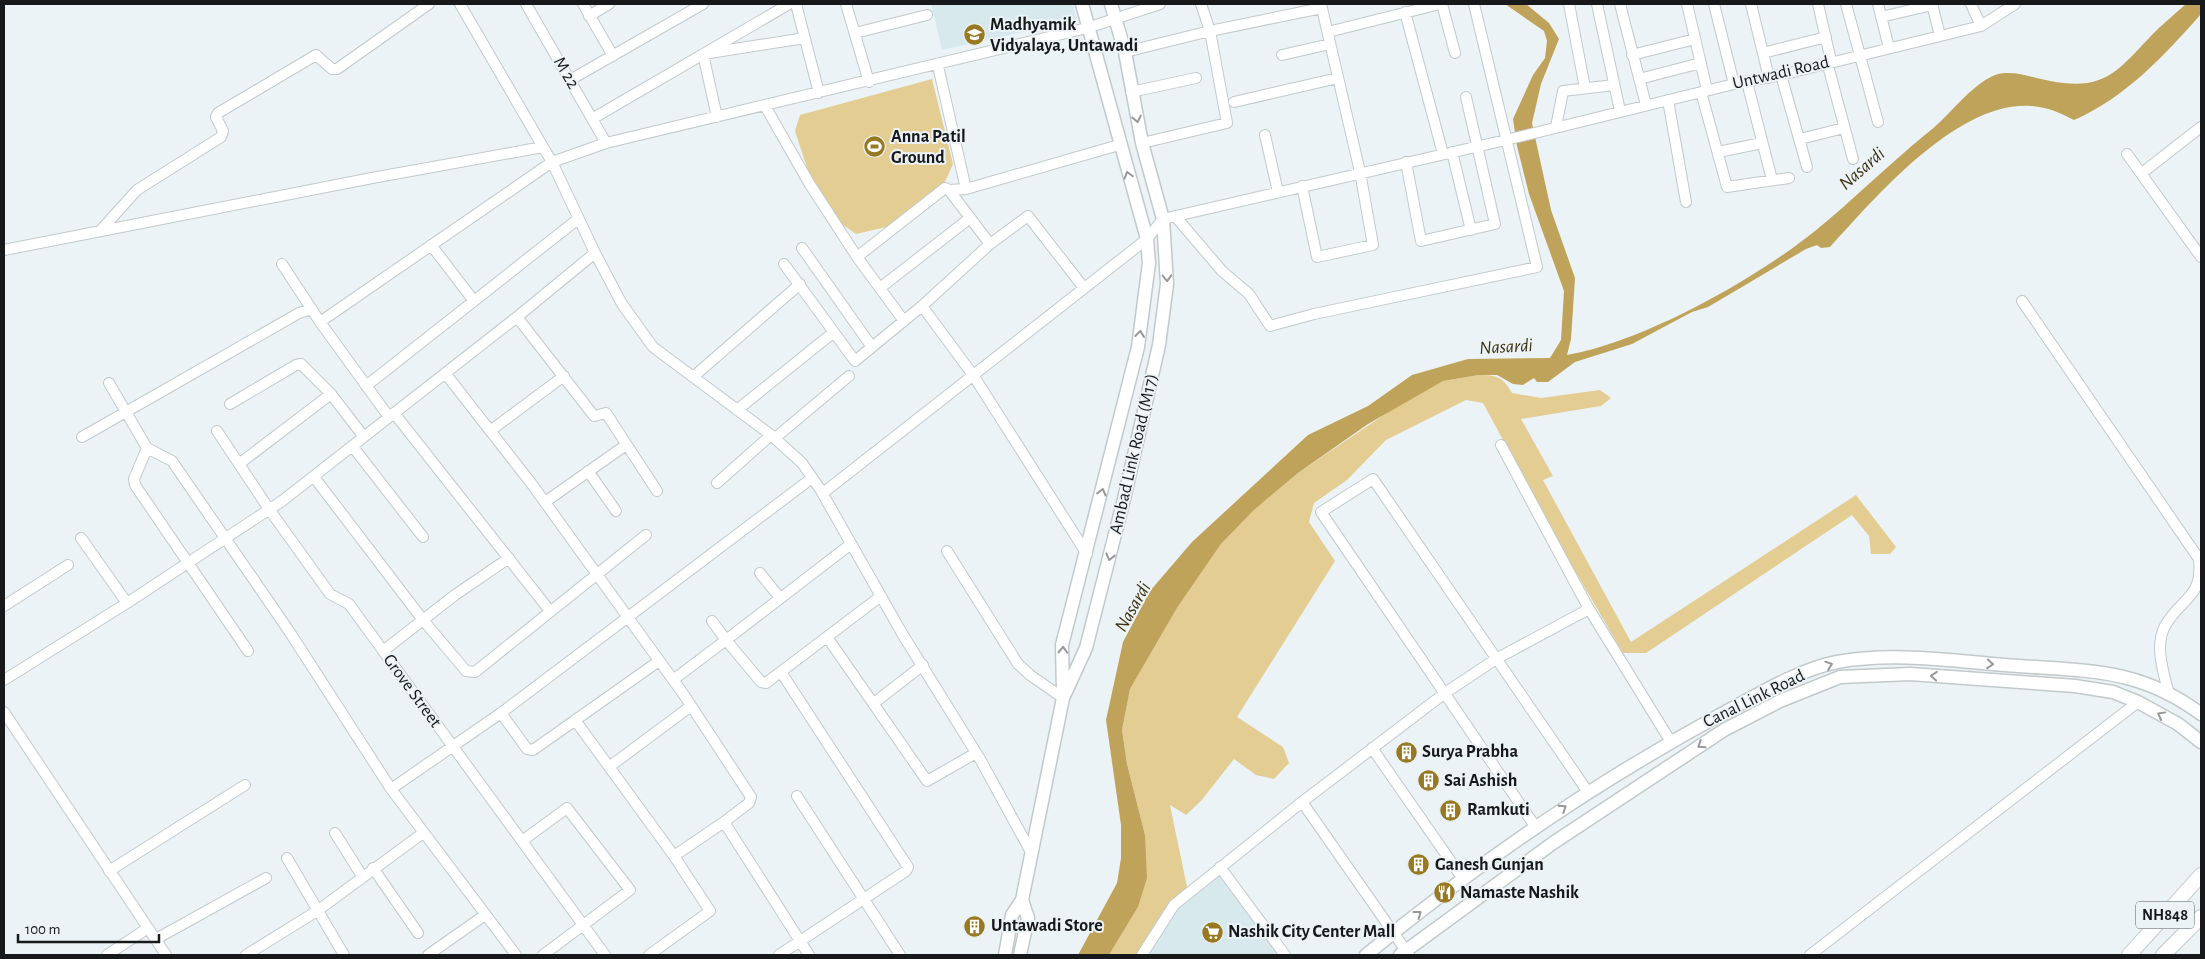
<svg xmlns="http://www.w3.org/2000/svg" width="2205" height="959" viewBox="0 0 2205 959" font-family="'Alegreya Sans',sans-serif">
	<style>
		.built { fill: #d8e9ee }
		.green { fill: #e4cd92 }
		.water { fill: #c0a35a }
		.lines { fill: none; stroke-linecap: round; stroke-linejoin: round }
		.minor-casing { stroke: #c1c9cb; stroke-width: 12 }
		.major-casing { stroke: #c1c9cb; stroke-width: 15 }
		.highway-casing { stroke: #c1c9cb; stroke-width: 16 }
		.minor { stroke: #fff; stroke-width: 10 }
		.major { stroke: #fff; stroke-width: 12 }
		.highway { stroke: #fff; stroke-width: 14 }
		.oneway { stroke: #969798 }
		.labels { text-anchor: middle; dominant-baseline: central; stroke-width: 4; stroke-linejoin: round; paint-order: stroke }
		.shield { fill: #ebf3f6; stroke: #565a5b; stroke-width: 1 }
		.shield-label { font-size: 16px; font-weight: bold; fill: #161819 }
		.poi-label { font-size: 18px; font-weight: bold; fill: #161819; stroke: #ebf3f6; text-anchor: start }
		.street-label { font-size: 18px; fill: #161819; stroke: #ebf3f6 }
		.water-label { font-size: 19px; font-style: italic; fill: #3e3110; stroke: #ebf3f6 }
	</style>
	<rect width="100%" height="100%" fill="#ebf3f6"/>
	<!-- built -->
	<path class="built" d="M931 4H1073L1077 20 942 50Z
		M1220 871 1279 955H1148L1175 909Z"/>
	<!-- green -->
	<path class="green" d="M932 79 953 164 944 184 895 225 856 234 826 213 810 177 795 131 800 115Z
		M1479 375C1497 375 1503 377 1512 393L1541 398 1600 390 1611 398 1601 406 1521 419 1553 476 1543 480 1631 642 1856 495 1896 547 1890 554H1871L1869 536 1852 515 1646 653H1623L1560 545 1483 403 1466 400 1386 440 1347 480 1314 503 1309 522 1335 561 1237 717 1283 747 1289 763 1274 779 1256 775 1234 759 1201 801 1186 815 1170 805 1187 887 1165 913 1136 955H1109L1138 907 1145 835 1127 764 1122 730 1130 689 1177 608 1221 544 1254 510 1298 473 1403 402 1443 381Z"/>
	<!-- water -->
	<path class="water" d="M1505 4H1526L1549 23 1559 39 1541 84 1532 123 1551 210 1575 278 1571 339 1567 355C1643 342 1754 280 1815 231 1853 200 1888 165 1926 134 1948 118 1970 85 1995 75 2012 69 2033 78 2050 81 2103 91 2116 73 2150 37 2161 25 2174 15 2186 4H2201V14C2165 55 2125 98 2074 120 2060 113 2047 107 2031 106 1957 101 1876 197 1830 247L1821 248 1817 245 1806 249 1708 307 1692 312 1632 344 1575 362 1548 382H1537L1534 378 1523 385 1513 384 1497 375H1479L1443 381 1368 424 1298 473 1254 510 1221 544 1177 608 1130 689 1122 730 1127 764 1145 835 1147 878 1138 907 1109 955H1078L1117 883 1121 858V825L1106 720 1123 642 1150 591 1192 542 1308 435 1368 406 1412 375 1468 359 1550 358 1561 340 1564 291 1529 194 1517 146 1513 119 1533 75 1545 58 1547 41 1544 31Z"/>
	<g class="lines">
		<defs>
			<path id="minor" d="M460 4 543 147
				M526 4 606 143
				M583 4 613 56
				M796 4 819 93
				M846 4 869 82
				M1442 4 1455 53
				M1569 4 1585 88
				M1597 4 1620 111
				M1620 4 1646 105
				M1687 4 1707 90
				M1714 4 1734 84
				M1751 4 1769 78
				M1818 4 1831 61
				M1846 4 1878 122
				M1878 4 1889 48
				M1932 4 1940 36
				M1971 4 1981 26
				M1405 12 1443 154
				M589 16 609 4
				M1881 17 1932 5
				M1328 32 1440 4
				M855 33 927 15
				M1125 52 1210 31 1322 8
				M1763 53 1826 37
				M1282 55 1330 44
				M1632 55 1695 39
				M1827 62 1853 159
				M938 66 966 189
				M1781 75 1807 167
				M1639 79 1701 63
				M570 80 703 4
				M1747 82 1772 180
				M1131 92 1196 78
				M1701 92 1727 187 1789 178
				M1668 100 1686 202
				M1234 102 1338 78
				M765 106 809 183 857 257
				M717 117 703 54 805 38
				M592 119 789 4
				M1556 127 1563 91 1614 85
				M1265 135 1278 192
				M1800 139 1844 128
				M1142 143 1227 123 1210 31 1201 4
				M1452 152 1471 230
				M1718 152 1762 143
				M2127 154 2201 257
				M1406 162 1421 241 1495 224 1466 97
				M2142 173 2201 127
				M1302 186 1317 257 1373 245 1360 172 1321 4
				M949 190 966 189 1119 145
				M1175 216 1222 271 1249 294 1270 326 1314 314 1537 267 1474 4
				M100 231 137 190 221 137 223 131 216 117 218 113 316 55 332 69H337L429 4
				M431 245 474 301
				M802 248 872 347
				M4 250 372 178 543 147 552 162 606 143 1087 28 1160 4
				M282 264 320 322 389 417
				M784 264 855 361 922 306 973 375 1087 554
				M880 288 970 218
				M2022 301 2199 559C2203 599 2181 597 2165 626 2154 647 2164 673 2169 695
				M922 306 990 244
				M517 317 594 416 606 413 657 491
				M904 321 857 257 945 188 949 190 990 244 1028 216 1084 288
				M320 322 552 162 595 253 622 304 653 347 771 435 802 463 820 489 903 635 980 759 1031 852
				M445 373 531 483 684 695 751 797 749 803 724 822 809 955
				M693 377 800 284
				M109 383 147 448 172 461 289 631 391 789
				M366 386 578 219
				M230 404 296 365 301 364 331 394 364 437
				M737 410 834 332
				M394 413 550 611
				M217 431 269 509 330 594 349 604 605 955
				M490 431 564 376
				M82 437 299 313 312 309
				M775 438 849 376
				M1501 445 1589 609 1671 742
				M353 447 423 537
				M147 448 134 479 135 485 248 651
				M239 464 331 394
				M588 471 616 511
				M314 477 423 620 466 671 475 672 646 535
				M717 483 771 435
				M823 493 1147 239 1163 219 1510 139 1734 84 1781 75 1981 26 2015 4
				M545 502 626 445
				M81 538 127 603
				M851 544 726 640 761 682 766 683 881 596
				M947 551 1018 664 1030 675 1063 698
				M760 573 780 598
				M4 606 68 565
				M827 637 927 781 976 753
				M383 651 455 595 509 558
				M4 680 127 603 282 501 517 317 595 253
				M673 680 726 640 712 621
				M874 703 923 665
				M4 712 166 955
				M501 713 527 749 533 750 659 661
				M575 720 674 856
				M1372 748 1463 879
				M609 767 691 706
				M797 796 900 955
				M1302 802 1409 955
				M1535 826 1321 512 1373 479 1588 792
				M335 833 362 876
				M522 841 567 808 630 890 543 955
				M287 858 344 955
				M1220 867 1285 955
				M373 868 418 933
				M109 871 245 785
				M156 939 266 878
				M107 955 148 928
				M246 955 317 911 423 833
				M428 955 485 915
				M516 955 391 789 501 713 812 478
				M649 955 710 911 674 856 724 822
				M779 955 906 871 908 867 781 672
				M1142 955 1174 905 1302 802 1445 693 1496 659 1589 609
				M1810 955 2138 702"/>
			<path id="major" d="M1063 693 1062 645 1138 347 1149 263 1147 239 1082 4
				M1005 955 1012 915 1022 900 1063 698 1086 648 1124 499 1159 345 1167 284 1163 219 1142 143 1125 52 1111 4
				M1020 955 1028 918 1022 900
				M1366 955C1476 864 1593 784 1718 716 1752 698 1799 669 1837 662 1896 651 1960 662 2019 666 2090 671 2141 669 2201 714
				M1400 955 1553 843 1724 730 1780 701 1840 677 1910 674 2075 686 2113 692 2138 702 2178 724 2201 742"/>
			<path id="highway" d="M2129 955 2201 875
				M2163 955 2201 917"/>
		</defs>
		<!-- minor casing -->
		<use href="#minor" class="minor-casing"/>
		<!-- major casing -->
		<use href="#major" class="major-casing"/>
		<!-- highway casing -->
		<use href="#highway" class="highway-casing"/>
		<!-- minor -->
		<use href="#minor" class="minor"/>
		<!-- major -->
		<use href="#major" class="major"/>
		<!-- highway -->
		<use href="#highway" class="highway"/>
	</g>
	<!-- one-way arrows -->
	<defs><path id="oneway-chevron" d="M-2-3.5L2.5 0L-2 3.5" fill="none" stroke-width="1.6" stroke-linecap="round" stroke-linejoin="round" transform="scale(1.25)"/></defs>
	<g class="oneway">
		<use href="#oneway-chevron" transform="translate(1137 119) rotate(78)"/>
		<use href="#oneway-chevron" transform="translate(1128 175) rotate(-106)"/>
		<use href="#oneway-chevron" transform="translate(1167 278) rotate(88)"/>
		<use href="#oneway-chevron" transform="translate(1140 334) rotate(-83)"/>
		<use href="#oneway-chevron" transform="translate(1102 492) rotate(-76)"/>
		<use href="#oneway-chevron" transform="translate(1110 557) rotate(104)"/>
		<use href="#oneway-chevron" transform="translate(1063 650) rotate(-87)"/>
		<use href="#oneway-chevron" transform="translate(1990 664) rotate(4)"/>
		<use href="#oneway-chevron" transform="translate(1829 665) rotate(-19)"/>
		<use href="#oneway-chevron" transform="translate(1934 676) rotate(-175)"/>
		<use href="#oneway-chevron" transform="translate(2161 715) rotate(-151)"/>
		<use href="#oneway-chevron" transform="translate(1701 745) rotate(147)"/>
		<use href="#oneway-chevron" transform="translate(1563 808) rotate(-33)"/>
		<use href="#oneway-chevron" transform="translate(1418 914) rotate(-37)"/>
	</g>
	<!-- icons -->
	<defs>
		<symbol id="school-disc" viewBox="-11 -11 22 22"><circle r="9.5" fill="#987922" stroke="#ebf3f6"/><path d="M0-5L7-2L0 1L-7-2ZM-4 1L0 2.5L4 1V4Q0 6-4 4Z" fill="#fff"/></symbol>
		<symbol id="stadium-disc" viewBox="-11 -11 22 22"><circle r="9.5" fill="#987922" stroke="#ebf3f6"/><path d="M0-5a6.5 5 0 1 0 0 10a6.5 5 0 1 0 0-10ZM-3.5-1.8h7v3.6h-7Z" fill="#fff"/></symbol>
		<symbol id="building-disc" viewBox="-11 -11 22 22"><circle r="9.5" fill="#987922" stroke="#ebf3f6"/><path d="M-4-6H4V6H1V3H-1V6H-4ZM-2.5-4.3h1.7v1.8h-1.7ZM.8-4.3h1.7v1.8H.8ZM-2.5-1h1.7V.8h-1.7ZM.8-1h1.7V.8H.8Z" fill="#fff"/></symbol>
		<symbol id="restaurant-disc" viewBox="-11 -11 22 22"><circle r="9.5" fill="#987922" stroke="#ebf3f6"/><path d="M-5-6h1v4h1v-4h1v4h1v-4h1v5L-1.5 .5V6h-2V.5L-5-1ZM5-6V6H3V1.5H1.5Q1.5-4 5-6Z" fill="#fff"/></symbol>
		<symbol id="supermarket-disc" viewBox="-11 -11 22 22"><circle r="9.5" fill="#987922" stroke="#ebf3f6"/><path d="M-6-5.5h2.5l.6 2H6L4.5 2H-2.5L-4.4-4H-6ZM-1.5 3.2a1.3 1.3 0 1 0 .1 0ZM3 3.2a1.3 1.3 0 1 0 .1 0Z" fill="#fff"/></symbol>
	</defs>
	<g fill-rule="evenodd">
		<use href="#school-disc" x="962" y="22" width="25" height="25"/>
		<use href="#stadium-disc" x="862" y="134" width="25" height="25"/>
		<use href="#building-disc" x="1394" y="740" width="25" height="25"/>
		<use href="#building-disc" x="1416" y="768" width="25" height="25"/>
		<use href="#building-disc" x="1438" y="798" width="25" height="25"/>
		<use href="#building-disc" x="1406" y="852" width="25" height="25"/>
		<use href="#restaurant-disc" x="1432" y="880" width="25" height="25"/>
		<use href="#building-disc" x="962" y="914" width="25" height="25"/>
		<use href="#supermarket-disc" x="1200" y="920" width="25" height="25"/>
	</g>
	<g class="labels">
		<!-- shield labels -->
		<rect class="shield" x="2136" y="901.5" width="58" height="27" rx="4"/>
		<g class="shield-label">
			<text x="2165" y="915">NH848</text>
		</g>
		<!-- poi labels -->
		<g class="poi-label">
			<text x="990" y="25">Madhyamik<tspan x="990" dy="21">Vidyalaya, Untawadi</tspan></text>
			<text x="891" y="137">Anna Patil<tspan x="891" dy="21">Ground</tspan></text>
			<text x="1422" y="752">Surya Prabha</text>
			<text x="1444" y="781">Sai Ashish</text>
			<text x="1467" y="810">Ramkuti</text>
			<text x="1435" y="865">Ganesh Gunjan</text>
			<text x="1460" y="893">Namaste Nashik</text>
			<text x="991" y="926">Untawadi Store</text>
			<text x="1228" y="932">Nashik City Center Mall</text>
		</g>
		<!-- street labels -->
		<g class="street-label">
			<text transform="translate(566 73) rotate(60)">M 22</text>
			<text transform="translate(1781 73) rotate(-13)">Untwadi Road</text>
			<text transform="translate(1134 454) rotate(-77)">Ambad Link Road (M17)</text>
			<text transform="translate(412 691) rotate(54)">Grove Street</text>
			<text transform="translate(1754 699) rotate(-26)">Canal Link Road</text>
		</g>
		<!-- water labels -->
		<g class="water-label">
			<text transform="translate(1862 169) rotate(-41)">Nasardi</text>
			<text transform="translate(1506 347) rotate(-3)">Nasardi</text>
			<text transform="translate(1133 607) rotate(-60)">Nasardi</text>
		</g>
	</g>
	<!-- border -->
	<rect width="2205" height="959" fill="none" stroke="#161819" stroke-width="10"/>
	<!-- scale -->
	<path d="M18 934v8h141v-8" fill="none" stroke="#161819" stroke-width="2.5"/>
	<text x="25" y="934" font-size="15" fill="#161819" stroke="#ebf3f6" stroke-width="4" paint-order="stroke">100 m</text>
</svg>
